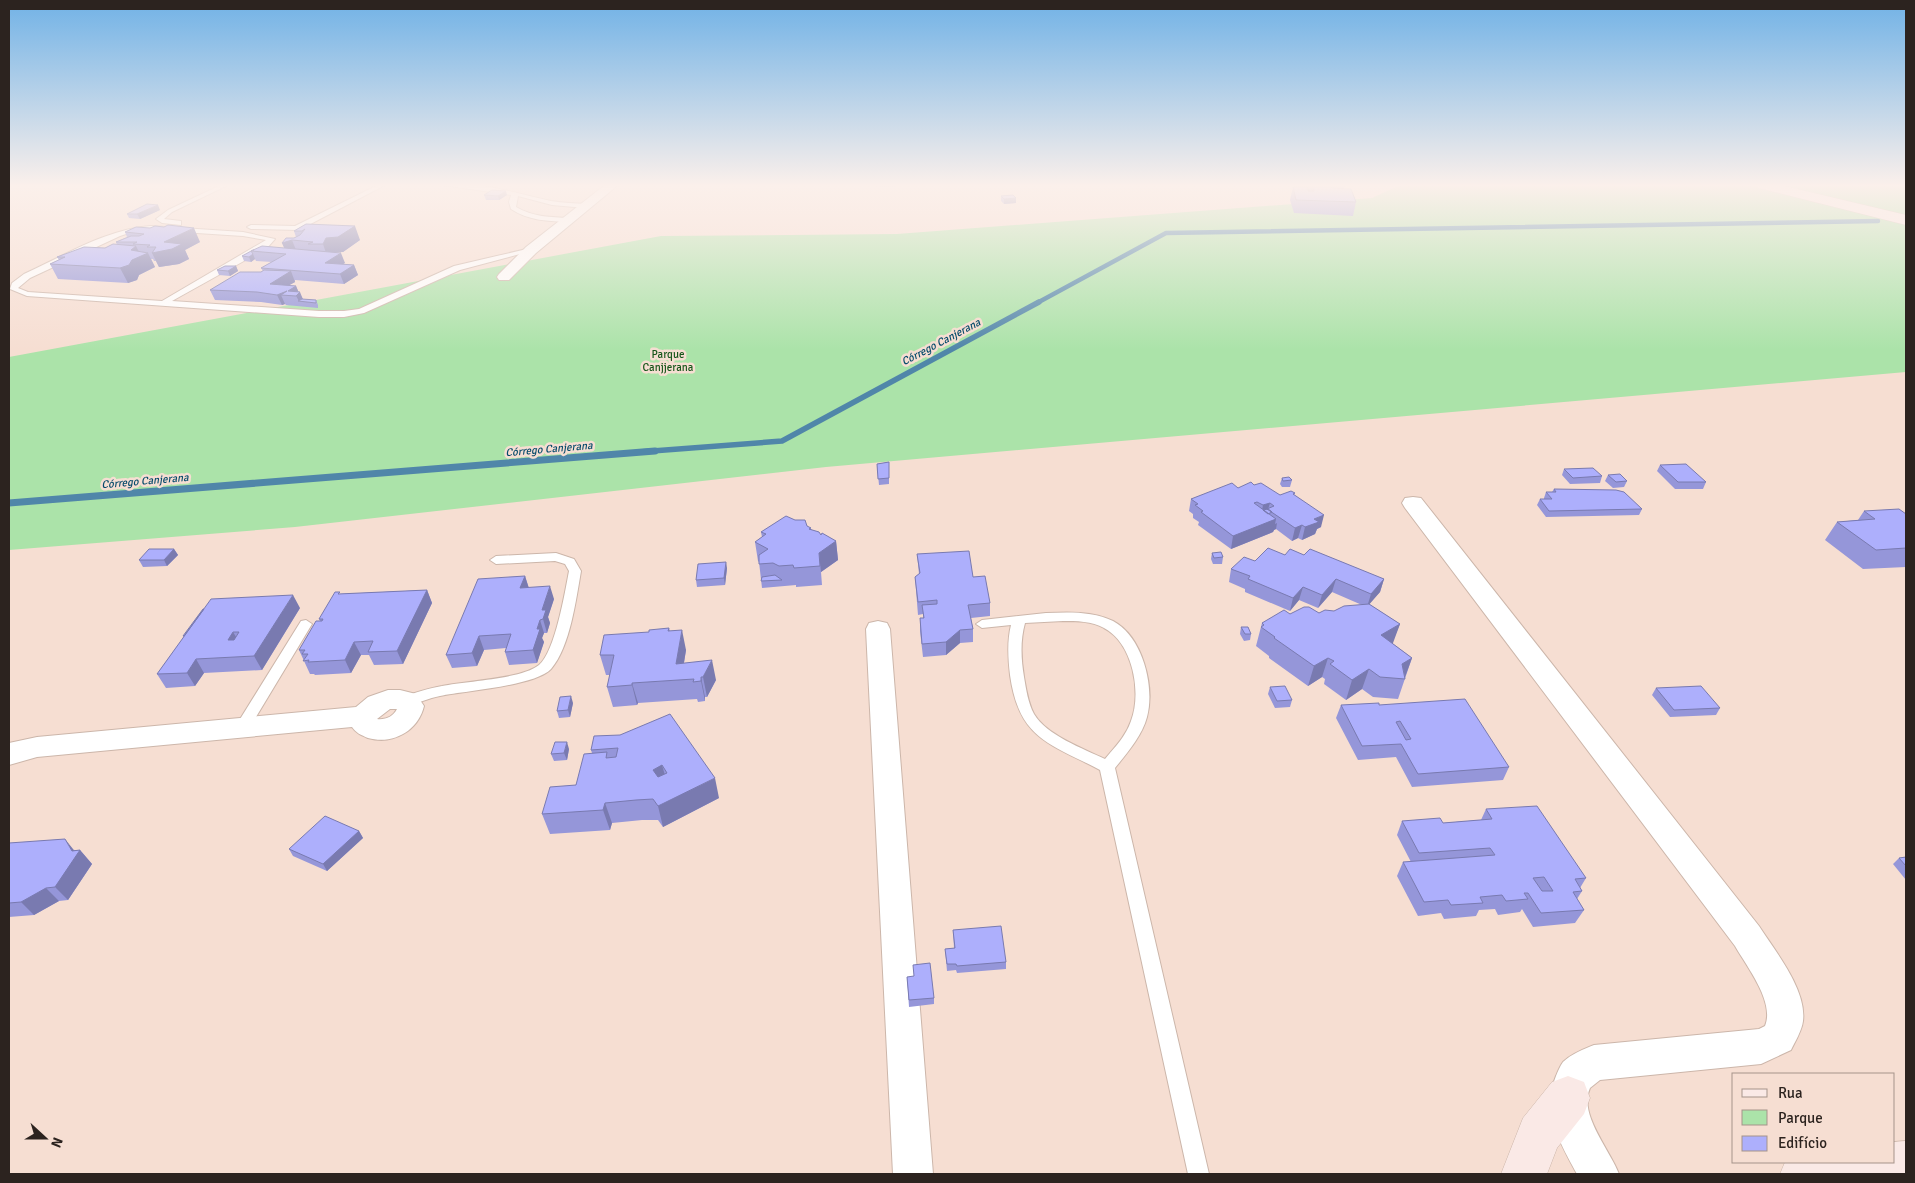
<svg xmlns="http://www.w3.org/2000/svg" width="1915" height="1183" viewBox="0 0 1915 1183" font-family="Signika,sans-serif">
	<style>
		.green { fill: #abe3a9 }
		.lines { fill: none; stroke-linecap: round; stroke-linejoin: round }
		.stream-far2 { stroke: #5086a9; stroke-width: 4.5 }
		.stream-far1 { stroke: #5086a9; stroke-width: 5.5 }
		.stream { stroke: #5086a9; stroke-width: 7 }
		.lane-casing { stroke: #ccb6aa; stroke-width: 2 }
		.street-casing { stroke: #ccb6aa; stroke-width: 2 }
		.secondary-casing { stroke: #ccb6aa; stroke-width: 1 }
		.lane { fill: #fff; fill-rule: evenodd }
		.street { fill: #fff; fill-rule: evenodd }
		.secondary { fill: #fae9e6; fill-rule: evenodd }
		.wall { fill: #9596d9 }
		.shaded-wall { fill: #797ab0 }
		.building { fill: #adaffc; stroke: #797ab0; fill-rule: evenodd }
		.labels { text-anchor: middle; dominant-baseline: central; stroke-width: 5; stroke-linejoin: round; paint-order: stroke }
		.far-water-label { font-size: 11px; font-style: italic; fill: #054a6b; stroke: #f6ded2 }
		.far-park-label { font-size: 11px; fill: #17561b; stroke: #f6ded2 }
	</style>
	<rect width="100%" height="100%" fill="#f6ded2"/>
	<!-- green -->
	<path class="green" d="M1400 185H1906V372L826 467 295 527 9 550V357L661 236 897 234 1372 198Z"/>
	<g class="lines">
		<!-- stream-far2 -->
		<path class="stream-far2" d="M1037 303 1166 233 1878 221"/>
		<!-- stream-far1 -->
		<path class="stream-far1" d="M639 452 782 441 1039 302"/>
		<!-- stream -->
		<path class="stream" d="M9 503 655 451"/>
		<defs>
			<path id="lane" d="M221 185H228L172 212 164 219 181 221V225L162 223 156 219 168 210Z
				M378 185H385L299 230 251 229 247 227 251 225 295 226Z
				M442 185C479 180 516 194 551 201 563 203 575 203 586 204L589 206 586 208 552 205 518 196 516 207C533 217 550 217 569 218L573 220 569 222C548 221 529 221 511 209L509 202 511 195Z
				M151 226 243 232 275 239 267 248 172 301 319 311H344L359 309 454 266 531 248 535 250 460 270 364 313 344 317H319L27 296 10 289 12 283 24 274C64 256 106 229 151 226ZM151 230 243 236 266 240 162 301 28 292 18 288 30 278 120 236 135 231Z
				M556 553 574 559 581 571C576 600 570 647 551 669 535 686 464 691 440 696 429 698 418 703 407 706L402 705 400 701 402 697C415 693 429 688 442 686 466 681 522 679 539 665 555 652 565 592 569 571L565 564 555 561 496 564 490 560 496 556Z
				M1046 613C1068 612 1093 611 1113 621 1143 637 1155 687 1147 717 1142 736 1127 753 1115 768L1209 1174H1188L1100 770C1049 743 1019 739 1010 675 1008 658 1007 641 1011 625L982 628 976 624 982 620ZM1063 621C1076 621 1092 621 1104 628 1133 643 1142 693 1131 721 1126 736 1115 747 1105 759 1084 749 1046 735 1034 714 1028 703 1026 689 1024 677 1021 659 1020 641 1025 623Z
				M306 620 312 624 247 732 242 733 237 732 235 728 237 724 301 621Z"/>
			<path id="street" d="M605 185H618L536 253 509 280H499L497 277 499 274 526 247Z
				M1413 497 1421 498 1759 926C1775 951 1807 990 1803 1021 1802 1030 1795 1042 1791 1050L1761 1064 1600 1080 1590 1088C1578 1114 1610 1150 1619 1174H1577C1560 1143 1541 1111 1556 1076 1558 1071 1560 1066 1563 1062 1571 1054 1584 1049 1594 1045L1759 1029 1765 1026C1775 1002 1747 967 1735 946L1405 508 1402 503 1405 498Z
				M878 621 887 623 890 629 933 1174H893L866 629 869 623Z
				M388 690H400L416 694 424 706C418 731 393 745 368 738 361 735 356 733 352 727L37 757 9 765V743L37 737 356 707 368 697ZM390 709H397C393 717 385 720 377 719Z"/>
			<path id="secondary" d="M1757 185H1780L1906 215V225L1759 188Z
				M1568 1076 1584 1082 1590 1098 1584 1114 1557 1148 1547 1174H1501L1523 1118 1552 1082Z
				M1906 1141V1174H1780L1785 1162H1894V1142Z"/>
		</defs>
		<!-- lane casing -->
		<use href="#lane" class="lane-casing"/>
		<!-- street casing -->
		<use href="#street" class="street-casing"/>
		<!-- secondary casing -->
		<use href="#secondary" class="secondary-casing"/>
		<!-- lane -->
		<use href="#lane" class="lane"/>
		<!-- street -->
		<use href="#street" class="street"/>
		<!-- secondary -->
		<use href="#secondary" class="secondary"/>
	</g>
	<!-- wall -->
	<path class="wall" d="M874 185H896L894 187 874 186Z
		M1303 185H1345L1344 189 1356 202 1353 216 1294 213 1290 200 1293 187H1303Z
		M484 195H507L499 200H486Z
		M1001 196 1016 198V203L1004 204 1001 201Z
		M160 210 140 219 129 218 127 214Z
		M306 224 360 240 343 252H334L345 263 342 264 354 265 358 275 344 284 295 280V282L289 285 296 286 298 291 303 299 316 300 318 305V308L286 305 285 304 282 305 261 302 215 300 210 290 261 272 263 271 261 268 272 262 256 261 255 259 251 262 244 261 242 256 253 250 285 248 282 243 296 237 294 231Z
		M136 227 200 242 185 250 189 259 179 264 159 267 156 261H154L153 259H151L155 267 139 275 137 280 128 283 58 279 50 264 59 260 57 257 105 248 117 245 116 242 127 237 125 232Z
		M236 266 238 271 230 276 219 275 217 270Z
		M889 462V484L879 485 877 464Z
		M1660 465 1706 482 1703 489H1675L1657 471Z
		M1564 469 1602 476 1600 483 1570 484 1562 475Z
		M1608 475 1627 481 1624 487 1613 488 1605 481Z
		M1282 478 1292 480 1290 487H1282L1280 484Z
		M1254 485 1280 495 1295 493 1294 495 1321 527 1317 529 1315 534 1302 540 1298 538 1292 541 1276 529 1274 530 1273 532 1231 549 1198 525 1199 522 1193 518V514L1189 511 1191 499 1238 488Z
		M1554 489 1642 509 1639 515 1546 517 1537 505 1540 499H1544V498L1546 492H1552Z
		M1864 511 1906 514V567L1863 569 1825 540 1837 522 1858 520Z
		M807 526 812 530 821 535 836 541 838 560 821 572 822 585 796 587V585L762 588 759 562 758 561 755 542 762 537 761 532Z
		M174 549 178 555 167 566 143 567 139 560Z
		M1212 553 1223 557 1222 564H1213L1211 559Z
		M917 554 973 577 990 603V616L971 618 973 629V642L960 643 946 655 923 657 920 631V618H923V614L918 615 916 590 915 577 919 574Z
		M1285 555H1304L1384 579 1380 592 1369 604 1400 624 1392 643 1412 658 1398 699 1373 697 1362 689 1346 700 1324 684 1325 679 1322 677 1308 686 1269 658V656L1256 646 1262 623 1290 614 1319 613 1334 611 1362 605 1332 592 1318 608 1299 600 1290 611 1245 592V589L1229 582 1231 569 1255 561Z
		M727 568 725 585 697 587 696 580Z
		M525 576 529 588 554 599 548 617 550 623 547 633H544L542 638 544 642 537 663 509 665 505 652 506 648 484 650 477 666 452 668 446 655Z
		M427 590 432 603 403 664 374 665 369 655H361L351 673 315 675 314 674H310L299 650 320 621 319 619 341 594Z
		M300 608 262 670 204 673 195 686 166 688 157 674 184 637 183 636Z
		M1241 627 1251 634 1250 640 1244 641 1240 634Z
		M669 628 670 631 686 650 684 663 716 680 707 697H705V701L698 702 697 699 638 703 637 705 613 707 607 687 610 675H606L600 655 649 632Z
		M1270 687 1292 700 1290 707 1275 708 1268 694Z
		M1656 688 1720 708 1716 715 1670 717 1652 695Z
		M573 703 570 717 559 718 557 711Z
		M1341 705H1379L1509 767 1503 780 1412 787 1396 757 1358 760 1336 718Z
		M620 735 719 798 663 827 658 820H642L612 823 610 830 550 834 542 814 576 785 592 753 591 750Z
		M569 749 567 760 554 761 551 754Z
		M1486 809 1586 878 1580 888 1582 891 1577 899 1584 910 1575 923 1533 927 1522 909 1520 912 1498 915 1495 909 1479 910 1476 916 1444 919 1441 913 1418 916 1397 876 1403 862H1411L1397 835 1402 821 1443 823 1481 820Z
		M359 831 363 838 327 871 293 856 289 849Z
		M9 843 75 850H80L92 864 68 900 59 901 34 915 9 917Z
		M1906 857V880L1893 864 1899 858Z
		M953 930 1006 962V969L957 973 956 970 947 971 945 949 954 948Z
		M907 977 934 998V1004L909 1007Z"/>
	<!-- shaded-wall -->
	<path class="shaded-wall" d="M506 191 507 195 499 200 498 196Z
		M1016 198V203L1004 204V199Z
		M158 205 160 210 140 219 137 214Z
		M355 226 360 240 343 252 331 253 328 259 323 244 326 238Z
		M194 228 200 242 185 250 189 259 179 264 159 267 152 253 164 242Z
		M292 240 298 255 288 257 282 243Z
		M136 246 141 256 148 253 155 267 139 275 137 280 128 283 120 268 131 250Z
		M341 253 345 263 328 273 325 263Z
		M253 254 255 259 251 262 249 257Z
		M354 265 358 275 344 284 340 274Z
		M236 266 238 271 230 276 228 271Z
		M291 271 295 282 274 294 270 284Z
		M296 286 299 293 300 292 304 302 299 301 296 296 288 291Z
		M287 291 281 295 285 304 282 305 277 295Z
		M1270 503 1266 516H1261L1263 505Z
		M1324 515 1321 527 1317 529 1315 534 1302 540 1305 527 1314 519Z
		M1276 519 1275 524 1277 523 1276 529 1274 530 1273 532 1231 549 1233 536Z
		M1302 525 1298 538 1292 541 1295 528Z
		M836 541 838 560 821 572 819 553Z
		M174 549 178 555 167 566 164 560Z
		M726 562 727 568 725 585 724 578Z
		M525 576 529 589 520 588Z
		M1336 579 1332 592 1318 608 1322 595Z
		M1384 579 1380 592 1367 607 1371 594Z
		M550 586 554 599 548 617 550 623 547 633 543 619 542 610Z
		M1303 587 1299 600 1290 611 1293 598Z
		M427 590 432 603 403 664 397 651Z
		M293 595 300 608 262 670 254 656Z
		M540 620 544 633 542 638 544 642 537 663 533 650 537 629Z
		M1400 624 1393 643 1374 655 1381 635Z
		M682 630 686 650 681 680 676 664Z
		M960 630V643L946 655V642Z
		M233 632 241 645 228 640Z
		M479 636 484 650 477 666 472 653Z
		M354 642 361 655 351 673 345 660Z
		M1328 658 1322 677 1308 686 1314 666Z
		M1412 658 1405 677 1402 664Z
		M196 659 204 673 195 686 187 673Z
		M712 660 716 680 707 697 703 677Z
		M1369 669 1362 689 1346 700 1352 680Z
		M701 677 705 697V701L701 681Z
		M632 683 638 703 637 705 632 685Z
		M571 696 573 703 570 717 568 710Z
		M567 742 569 749 567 760 564 753Z
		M662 765 668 786 658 790 653 770Z
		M715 778 719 798 663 827 658 806Z
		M605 803 612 823 610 830 603 810Z
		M359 831 363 838 327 871 323 864Z
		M65 839 77 854 80 850 92 864 68 900 55 887 72 851Z
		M46 888 59 901 34 915 21 902Z"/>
	<!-- building -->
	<path class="building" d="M1312 185H1330L1332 188 1351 189 1356 202 1296 200 1293 187H1308V191H1314Z
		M492 190 506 191 498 196 484 195Z
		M1013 195 1016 198 1004 199 1001 196Z
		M147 204 158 205 137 214H127Z
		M306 224 355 226 338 237 326 238 323 244H308L313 242 292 240 282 243 286 238H294L300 235 305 229 302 231H294Z
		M168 225 194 228 164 242 182 244 172 249 152 253 156 247H147L150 245 133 244 137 242H116L131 236H139L144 234 125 232 136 227 150 228 155 226 164 227Z
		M113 244 136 246 131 250 148 253 132 260 129 265 120 268 50 264 65 257H57L84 247 105 248Z
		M262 246 341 253 325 263 354 265 340 274 261 268 286 254 251 251Z
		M253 250H254L251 251 253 254 249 257 242 256Z
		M225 266H236L228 271 217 270Z
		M264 270 291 271 270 284 296 286 288 291 300 292 296 296 281 295 287 291 277 295 257 292 210 290 240 272H261Z
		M302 299 316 300V303L298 301Z
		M889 462V478L878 479 877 464Z
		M1686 464 1706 482H1678L1660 465Z
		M1593 468 1602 476 1573 478 1564 469Z
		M1620 474 1627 481 1616 482 1608 475Z
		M1289 477 1292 480 1283 481 1282 478Z
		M1251 482 1254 485 1261 483 1280 495 1291 491 1295 493 1293 494 1324 515 1314 519 1319 522 1305 527 1302 525 1295 528 1267 509 1274 506 1270 503 1263 505 1257 502 1254 503 1276 519 1233 536 1201 512 1203 511 1195 505 1198 504 1191 499 1232 483 1238 488Z
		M1554 489 1616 490 1624 492 1642 509 1549 511 1540 499H1552L1546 492H1556Z
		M1268 509 1271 511 1272 512 1268 514 1263 510Z
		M1899 509 1906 514V548L1876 550 1837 522 1875 519 1864 511Z
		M786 516 795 520H805L807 526 811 528 809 529 819 532 821 535 822 533 836 541 819 553 820 566 794 568 793 565 779 566 773 563 759 564V555L768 549 755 542 766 534 761 532Z
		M1268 548 1285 555 1290 549 1304 555 1310 549 1384 579 1371 594 1336 579 1322 595 1303 587 1293 598 1248 579 1250 576 1231 569 1244 557 1255 561Z
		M149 549H174L164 560H139Z
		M969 551 973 577 985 576 990 603 968 605 973 629 960 630 946 642 922 644 920 618H924L922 605 937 604V600L918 602 915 577 920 573 917 554Z
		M1221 552 1223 557 1214 558 1212 553Z
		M726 562 724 578 696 580 698 564Z
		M775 575 782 580 761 581 762 577Z
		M525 576 520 588 550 586 542 610H546L543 619 540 620 537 629H540L533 650 505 652 511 634 479 636 472 653 446 655 478 579Z
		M427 590 397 651 368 652 373 641 354 642 345 660 308 662 309 660 303 661 308 654H302L305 650H299L316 621H322L323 619H319L335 592H340L338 594Z
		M293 595 254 656 196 659 187 673 157 674 211 599ZM233 632H239L234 640H228Z
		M1369 604 1400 624 1381 635 1412 658 1402 664 1405 679 1380 677 1369 669 1352 680 1330 664 1334 661 1328 658 1314 666 1274 638 1275 637 1261 627 1264 625 1262 623 1284 610 1290 614 1304 607H1309L1319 613 1325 610 1334 611 1344 606Z
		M203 609H204L184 636H183Z
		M1241 627H1248L1251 634H1245Z
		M669 628 668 631 682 630 676 664 712 660 703 677H701V681L693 682 694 679 632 683V685L607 687 614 655H600L604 635 649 632V630Z
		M1285 686 1292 700 1277 701 1270 687Z
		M1701 686 1720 708 1674 710 1656 688Z
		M571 696 568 710 557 711 560 697Z
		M1465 699 1509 767 1418 774 1401 744 1362 746 1341 705 1379 703V705ZM1400 721 1411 739 1406 740 1396 722Z
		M670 714 715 778 658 806 653 799 636 800 605 803 603 810 542 814 550 787 576 785 584 754 607 752 606 758 616 757 618 748 591 750 594 736 620 735ZM662 765 667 773 658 777 653 770Z
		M555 742H567L564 753 551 754Z
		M1537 806 1586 878 1575 879 1582 891 1573 892 1584 910 1541 913 1528 893H1524L1528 899 1506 901 1502 895 1480 897 1483 903 1451 905 1448 900 1424 902 1403 862 1495 855 1490 848 1419 853 1402 821 1440 818 1443 823 1492 819 1486 809ZM1544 877 1553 891H1542L1533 878Z
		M325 816 359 831 323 864 289 849Z
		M65 839 72 851 80 850 55 887 46 888 21 902 9 903V843Z
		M1906 857V866L1899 858Z
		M1001 926 1006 962 957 966 956 964H947L945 949 955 948 953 930Z
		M930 963 934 998 909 1000 907 977 914 976 913 965Z"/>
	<!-- sky -->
	<linearGradient id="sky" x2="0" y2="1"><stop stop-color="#71b2e6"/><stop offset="0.53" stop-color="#fbf0eb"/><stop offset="1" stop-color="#fbf0eb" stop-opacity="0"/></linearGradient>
	<rect width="1915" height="350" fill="url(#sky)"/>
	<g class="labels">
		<!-- far-water labels -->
		<g class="far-water-label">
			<text transform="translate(941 342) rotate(-28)">Córrego Canjerana</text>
			<text transform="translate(549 449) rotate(-5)">Córrego Canjerana</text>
			<text transform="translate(145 481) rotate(-5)">Córrego Canjerana</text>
		</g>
		<!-- far-park labels -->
		<g class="far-park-label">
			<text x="668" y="354">Parque<tspan x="668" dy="13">Canjjerana</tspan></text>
		</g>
	</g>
	<!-- border -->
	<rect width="1915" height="1183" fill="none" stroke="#2c231f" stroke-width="20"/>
	<!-- legend -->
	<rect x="1732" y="1073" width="162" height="90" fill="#f6ded2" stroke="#a5938a"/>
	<rect x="1742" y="1089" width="25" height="8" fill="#fae9e6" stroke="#a5938a"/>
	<text x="1778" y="1098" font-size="15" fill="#2c231f">Rua</text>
	<rect x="1742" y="1110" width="25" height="15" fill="#abe3a9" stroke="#a5938a"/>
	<text x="1778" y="1123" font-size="15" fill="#2c231f">Parque</text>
	<rect x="1742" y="1136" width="25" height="15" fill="#adaffc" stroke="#a5938a"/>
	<text x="1778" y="1148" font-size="15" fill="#2c231f">Edifício</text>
	<!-- north arrow -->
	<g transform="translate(45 1138) rotate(111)" stroke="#f6ded2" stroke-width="4" paint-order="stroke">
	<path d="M0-4L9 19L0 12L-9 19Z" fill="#2c231f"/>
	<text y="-8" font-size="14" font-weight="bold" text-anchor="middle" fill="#2c231f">N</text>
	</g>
</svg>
